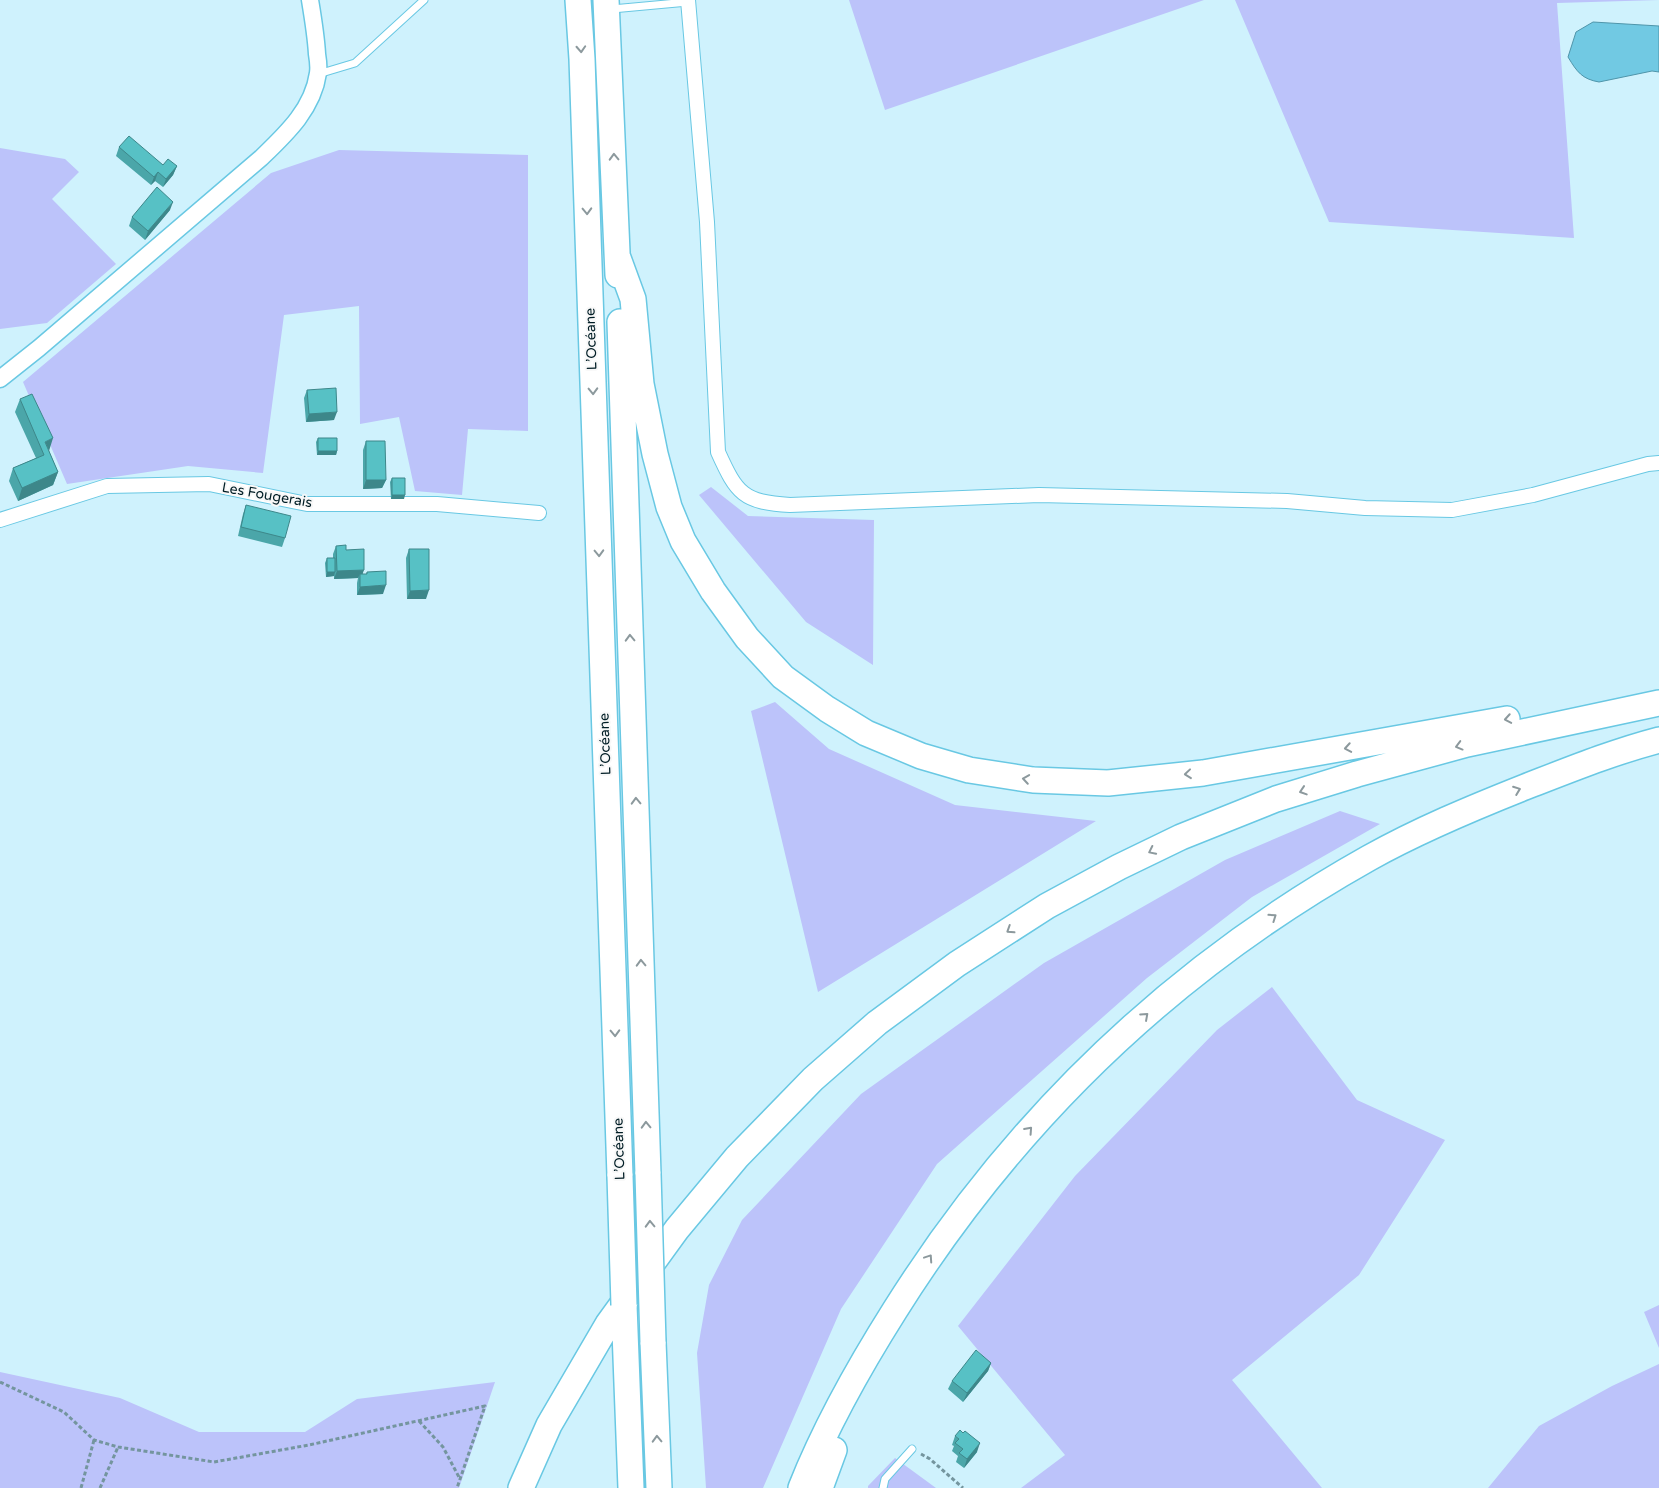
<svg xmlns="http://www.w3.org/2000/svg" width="1659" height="1488" viewBox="0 0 1659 1488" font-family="'Varela Round',sans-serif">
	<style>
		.green { fill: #bcc3fa }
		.water { fill: #71c9e3; stroke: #4f95aa }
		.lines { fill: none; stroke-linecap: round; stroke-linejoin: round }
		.service-casing { stroke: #69c8e3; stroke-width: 9 }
		.minor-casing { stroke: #69c8e3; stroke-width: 16 }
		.tertiary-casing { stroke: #69c8e3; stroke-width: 19 }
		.motorway-casing { stroke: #69c8e3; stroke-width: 28 }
		.path { stroke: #74959e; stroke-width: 3; stroke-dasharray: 4 2.5; stroke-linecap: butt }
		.service { stroke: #fff; stroke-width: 7 }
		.minor { stroke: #fff; stroke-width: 14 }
		.tertiary { stroke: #fff; stroke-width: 16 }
		.motorway { stroke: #fff; stroke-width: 25 }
		.motorway-bridge-casing { stroke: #69c8e3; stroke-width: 28; stroke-linecap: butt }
		.motorway-bridge { stroke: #fff; stroke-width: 25 }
		.wall { fill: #4ba6a9 }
		.shaded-wall { fill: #3d878a }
		.building { fill: #57c1c5; stroke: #3d878a }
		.oneway { stroke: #8c999d }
		.labels { text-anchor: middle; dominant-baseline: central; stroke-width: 4; stroke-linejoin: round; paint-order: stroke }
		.street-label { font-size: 14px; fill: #001d25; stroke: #f8f8f8 }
	</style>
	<rect width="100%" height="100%" fill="#cff2fd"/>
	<!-- green -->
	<path class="green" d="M849 0H1204L885 110Z
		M1235 0H1659L1557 3 1574 238 1329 222Z
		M0 148 65 159 79 172 52 199 116 264 47 323 0 329Z
		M339 150 528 155V431L468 429 462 495 415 491 399 417 360 424 359 306 284 315 263 473 188 466 67 484 23 382 271 173Z
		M711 487 748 516 874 520 873 665 806 622 699 495Z
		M775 702 829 749 955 805 1096 821 818 992 751 711Z
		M1340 811 1380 824 1252 897 1147 978 937 1164 841 1309 763 1488H706L697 1353 709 1285 742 1220 861 1094 1044 963 1225 860Z
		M1272 987 1357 1100 1445 1140 1359 1275 1232 1380 1322 1488H1021L1065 1455 958 1326 1075 1176 1217 1030Z
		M1659 1305V1348L1644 1312Z
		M1659 1364V1488H1488L1539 1426 1612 1386Z
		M0 1372 120 1398 199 1432H305L357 1399 495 1382 459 1488H0Z
		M895 1458 936 1488H868V1486Z"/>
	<!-- water -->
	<path class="water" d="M1593 22 1659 26V72L1652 71 1599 82C1582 79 1577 72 1568 57L1576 32Z"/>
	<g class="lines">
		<defs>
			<path id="service" d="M612 9 688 2
				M319 71 325 72 355 63 424 0
				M883 1488 885 1479 912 1449"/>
			<path id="minor" d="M688 0 707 222 718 452C737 494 743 502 790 505L1039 495 1287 501 1365 508 1452 510 1533 495 1648 464 1659 463
				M0 520 107 486 209 484 307 504H437L539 513"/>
			<path id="tertiary" d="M0 379 39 348 261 158C286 134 313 109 318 73 319 67 318 60 317 54 316 36 313 18 310 0"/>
			<path id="motorway" d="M578 0 582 59 620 1176
				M606 0 618 275
				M618 258 633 299 641 384 655 454 669 507 683 541 713 591 747 638 783 677 827 709 866 733 921 756 969 770 1033 780 1108 783 1203 773 1507 719
				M620 322 648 1174
				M624 1305 631 1488
				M653 1342 659 1488
				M521 1488 549 1425 608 1324 677 1229 737 1157 813 1079 877 1023 957 964 1047 906 1119 867 1181 837 1276 799 1357 774 1467 744 1659 703
				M801 1488C826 1425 859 1367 895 1310 1015 1119 1171 969 1369 858 1419 830 1472 808 1525 787 1569 770 1613 752 1659 740
				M820 1488 834 1450"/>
		</defs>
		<!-- service casing -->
		<use href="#service" class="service-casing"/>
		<!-- minor casing -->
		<use href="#minor" class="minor-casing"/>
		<!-- tertiary casing -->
		<use href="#tertiary" class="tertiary-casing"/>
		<!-- motorway casing -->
		<use href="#motorway" class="motorway-casing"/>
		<!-- path -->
		<path class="path" d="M0 1382 64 1412 94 1440 118 1447 214 1462 309 1445 485 1406 457 1488
			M419 1421 443 1447 460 1479
			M921 1454 930 1459 963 1488
			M81 1488 94 1440
			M100 1488 118 1447"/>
		<!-- service -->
		<use href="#service" class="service"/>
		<!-- minor -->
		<use href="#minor" class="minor"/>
		<!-- tertiary -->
		<use href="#tertiary" class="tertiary"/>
		<!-- motorway -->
		<use href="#motorway" class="motorway"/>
		<defs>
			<path id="motorway-bridge" d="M648 1174 653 1342
				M620 1176 624 1305"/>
		</defs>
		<!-- motorway-bridge casing -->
		<use href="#motorway-bridge" class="motorway-bridge-casing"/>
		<!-- motorway-bridge -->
		<use href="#motorway-bridge" class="motorway-bridge"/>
	</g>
	<!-- wall -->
	<path class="wall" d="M119 147 163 165 177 166 173 175 163 187 155 181 151 185 116 156Z
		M170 210 145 240 129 226 132 217Z
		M307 390 334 420 306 422 304 398Z
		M20 399 49 451 58 472 53 485 18 501 9 481 13 468 36 458 15 412Z
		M318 438 337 451 336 455H317L316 442Z
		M366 441 386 480 382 488 363 489V450Z
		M392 478 404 499H391L390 482Z
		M246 505 285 538 282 547 238 536 243 514Z
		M336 546 346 550 363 574H366L367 572 383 594 357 595V583L358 578 334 579V576L326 577 325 563 327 558H333V554Z
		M409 549 426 599H407L406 558Z
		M991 1363 988 1371 963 1402 948 1389 952 1381Z
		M955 1436 977 1452 964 1468 956 1462 958 1456 952 1451 954 1446 952 1445Z"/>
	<!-- shaded-wall -->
	<path class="shaded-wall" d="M177 166 173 175 163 187 166 179Z
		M158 172 155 181 151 185 154 177Z
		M173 202 170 210 145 240 148 231Z
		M337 412 334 420 306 422 309 414Z
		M53 438 49 451 45 442Z
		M318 451H337L336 455H317Z
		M58 472 53 485 18 501 22 488Z
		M366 480H386L382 488 363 489Z
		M392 495H405L404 499H391Z
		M364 570 361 578 360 574 358 578 334 579 337 571Z
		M327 572H335L334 576 326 577Z
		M386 585 383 594 357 595 360 587Z
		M429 590 426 599H407L410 591Z
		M991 1363 988 1371 963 1402 967 1393Z
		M980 1443 977 1452 964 1468 967 1459Z"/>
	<!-- building -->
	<path class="building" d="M129 136 163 165 168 159 177 166 166 179 158 172 154 177 119 147Z
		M157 187 173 202 148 231 132 217Z
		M336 388 337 412 309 414 307 390Z
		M32 394 53 438 45 442 58 472 22 488 13 468 44 455 20 399Z
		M318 438H337V451H318Z
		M366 441H385L386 480H366Z
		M392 478H405V495H392Z
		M246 505 291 516 285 538 241 527Z
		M346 545V550L364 549V570L337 571 336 546Z
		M409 549H429V590L410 591Z
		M327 558H335V572H327Z
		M386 571V585L360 587V574H367V572Z
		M976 1350 991 1363 967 1393 952 1381Z
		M960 1430 963 1433 965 1431 980 1443 967 1459 959 1453 963 1449 955 1443 959 1439 955 1436Z"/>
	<!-- one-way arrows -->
	<defs><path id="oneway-chevron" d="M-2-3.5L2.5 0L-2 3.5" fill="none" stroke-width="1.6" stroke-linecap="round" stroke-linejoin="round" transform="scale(1.25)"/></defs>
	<g class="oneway">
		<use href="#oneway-chevron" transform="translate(581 49) rotate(87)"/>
		<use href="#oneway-chevron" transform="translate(614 157) rotate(-92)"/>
		<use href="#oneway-chevron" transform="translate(587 211) rotate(88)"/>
		<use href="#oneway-chevron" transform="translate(593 391) rotate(88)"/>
		<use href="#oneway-chevron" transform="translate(599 553) rotate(88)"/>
		<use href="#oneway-chevron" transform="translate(630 638) rotate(-92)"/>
		<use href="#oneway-chevron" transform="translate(1508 719) rotate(170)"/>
		<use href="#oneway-chevron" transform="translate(1459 746) rotate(165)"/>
		<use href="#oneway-chevron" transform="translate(1348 748) rotate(170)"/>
		<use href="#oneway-chevron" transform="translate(1188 774) rotate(174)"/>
		<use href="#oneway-chevron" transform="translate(1026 779) rotate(-171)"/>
		<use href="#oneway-chevron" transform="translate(1517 790) rotate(-21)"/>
		<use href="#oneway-chevron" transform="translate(1303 791) rotate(162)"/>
		<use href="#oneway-chevron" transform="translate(636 801) rotate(-92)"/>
		<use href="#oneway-chevron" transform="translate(1152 851) rotate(154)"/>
		<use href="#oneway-chevron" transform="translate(1273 917) rotate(-35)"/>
		<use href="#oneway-chevron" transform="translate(1010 930) rotate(147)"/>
		<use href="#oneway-chevron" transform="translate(641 963) rotate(-92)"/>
		<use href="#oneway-chevron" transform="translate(1145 1016) rotate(-42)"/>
		<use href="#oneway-chevron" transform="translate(615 1033) rotate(88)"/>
		<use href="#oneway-chevron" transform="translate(646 1125) rotate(-92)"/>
		<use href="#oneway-chevron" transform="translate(1029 1130) rotate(-48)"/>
		<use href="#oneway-chevron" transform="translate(650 1224) rotate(-92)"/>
		<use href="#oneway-chevron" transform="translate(929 1258) rotate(-56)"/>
		<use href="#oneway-chevron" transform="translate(657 1439) rotate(-92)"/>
	</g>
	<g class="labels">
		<!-- street labels -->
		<g class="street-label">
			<text transform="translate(591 339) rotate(-92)">L’Océane</text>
			<text transform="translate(267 495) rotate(10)">Les Fougerais</text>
			<text transform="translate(605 744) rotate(-92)">L’Océane</text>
			<text transform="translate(619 1149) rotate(-92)">L’Océane</text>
		</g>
	</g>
</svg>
